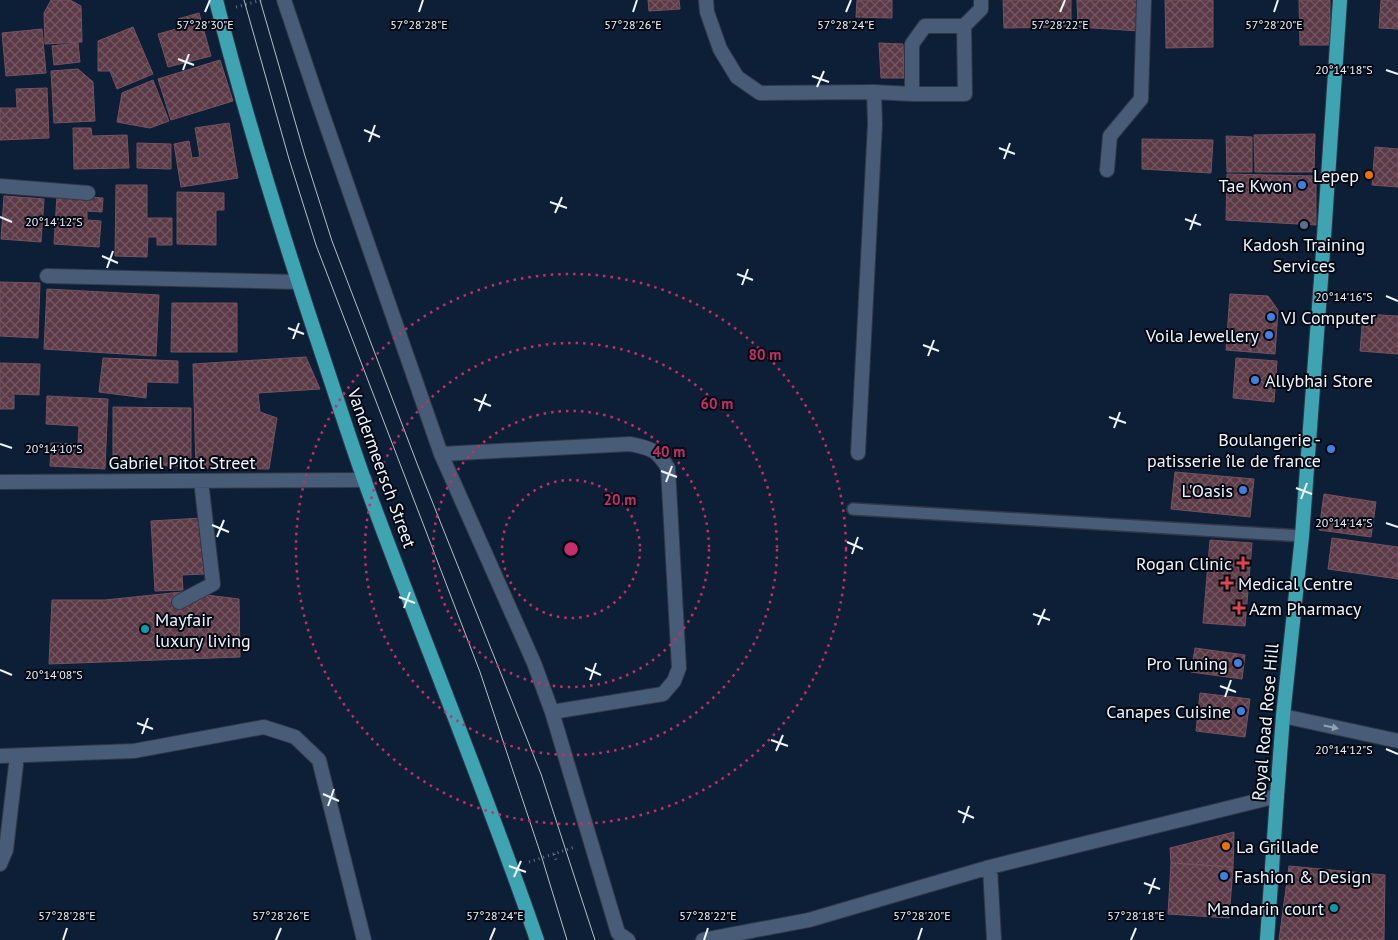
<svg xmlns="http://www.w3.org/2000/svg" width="1398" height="940" viewBox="0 0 1398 940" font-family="'PT Sans',sans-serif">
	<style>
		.building { fill: url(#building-cross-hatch); stroke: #75525f }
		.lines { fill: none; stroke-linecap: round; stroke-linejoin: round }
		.service-casing { stroke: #303749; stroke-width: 14 }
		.minor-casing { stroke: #303749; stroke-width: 16 }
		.primary-casing { stroke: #303749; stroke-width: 16 }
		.path { stroke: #667485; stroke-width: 3; stroke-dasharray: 1 4; stroke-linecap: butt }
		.service { stroke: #485c77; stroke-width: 11 }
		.minor { stroke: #485c77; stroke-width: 14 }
		.primary { stroke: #3ea4b1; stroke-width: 14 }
		.tram { stroke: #b3bdca; stroke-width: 1 }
		.oneway { fill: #93a1b4 }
		.ticks { fill: none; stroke: #eef5fe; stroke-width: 2 }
		.ring { fill: none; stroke: #c62e6b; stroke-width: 2.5; stroke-dasharray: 2.5 5 }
		.food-dot { fill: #e8710a; stroke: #030913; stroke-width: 2 }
		.shop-dot { fill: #3f7fe0; stroke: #030913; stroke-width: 2 }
		.service-dot { fill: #5c6f8a; stroke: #030913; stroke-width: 2 }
		.health-dot { fill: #e0444e; stroke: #030913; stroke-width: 2 }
		.culture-dot { fill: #0f9aa8; stroke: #030913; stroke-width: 2 }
		.labels { text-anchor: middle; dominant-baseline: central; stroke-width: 4; stroke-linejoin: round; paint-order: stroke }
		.poi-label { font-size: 18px; fill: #eef5fe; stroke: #030913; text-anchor: end }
		.street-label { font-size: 18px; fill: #eef5fe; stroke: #030913 }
		.ticks-label { font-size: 12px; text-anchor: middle; fill: #eef5fe; stroke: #030913; stroke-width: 4; stroke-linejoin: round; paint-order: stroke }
		.centre { fill: #c62e6b; stroke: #030913; stroke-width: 2.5 }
		.ring-label { font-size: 15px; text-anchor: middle; font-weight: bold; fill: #c62e6b; stroke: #030913; stroke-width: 4; stroke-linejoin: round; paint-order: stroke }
	</style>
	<defs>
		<pattern id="building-cross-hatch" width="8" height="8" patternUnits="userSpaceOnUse" patternTransform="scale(1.25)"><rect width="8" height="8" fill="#5b3a46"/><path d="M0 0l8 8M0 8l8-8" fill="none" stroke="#735762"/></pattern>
	</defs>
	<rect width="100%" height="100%" fill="#0d1f36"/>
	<!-- building -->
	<path class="building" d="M51 0H70L81 6 82 42 45 44 44 13Z
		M648 0H679L680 9 649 11Z
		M857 0H892V18L856 17Z
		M1003 0H1071V27L1004 28Z
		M1077 0H1140V31L1078 27Z
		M1165 0H1213V47L1166 48Z
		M1299 0H1330V45H1300Z
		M1381 0 1398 1V29L1379 28Z
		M199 13 211 56 168 67 158 34 180 28 178 19Z
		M133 27 153 74 117 89 110 71H98V41Z
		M42 29 46 73 6 76 2 33Z
		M78 43 80 62 54 65 52 46Z
		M879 43 903 44 904 78H881Z
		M220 60 233 101 171 120 158 79Z
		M78 69 93 82 95 121 54 123 51 71Z
		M153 80 169 121 150 128 117 122 122 93Z
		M47 88 49 138 0 140V108H17L16 89Z
		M229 123 238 178 181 187 174 144 189 141 192 158 200 157 195 128Z
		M73 128H91L92 136 127 135 129 168 74 169Z
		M1315 134 1314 172H1255L1254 135Z
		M1226 136 1252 137V172H1227Z
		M1142 139 1213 140 1211 173 1142 169Z
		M137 143 171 144V169L137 168Z
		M1375 147 1398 149V187L1372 185Z
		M1227 174 1316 176V225L1226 220Z
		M116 185H147V218H172V245H157V237H148L147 257 115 256Z
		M177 192 224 193V210H216V245L177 244Z
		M57 195 103 198 102 212 87 211V220L101 221 99 247 54 244Z
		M4 196 44 199 41 242 1 239Z
		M0 282 40 283 38 338 0 336Z
		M47 289 159 295 156 356 44 349Z
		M1230 294 1268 296 1278 310 1275 354 1226 350Z
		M172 303H237V352H171Z
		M1363 314 1398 316V354L1360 351Z
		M306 357 320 389 258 393 260 412 277 418 269 469 196 468 193 364Z
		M103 358 178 361V383L147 382 146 398 99 392Z
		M1236 358 1277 361 1274 402 1233 398Z
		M0 363 40 364 39 395 14 394V409H0Z
		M47 396 108 399 105 469 50 466 51 443 78 444 79 426 46 424Z
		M113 407 191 408V466L113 465Z
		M1175 472 1254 479 1250 517 1171 509Z
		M1324 494 1376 502 1371 537 1319 530Z
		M202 518 205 574 182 575 183 590 155 591 151 521Z
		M1332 538 1398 547V579L1328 569Z
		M1210 540 1252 543 1245 626 1203 623Z
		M182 592 239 599 240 657 49 664 52 600H105Z
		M1195 648 1245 655 1242 679 1191 672Z
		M1200 693 1250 699 1245 737 1196 731Z
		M1234 832 1233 867 1171 863 1170 848Z
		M1171 863 1233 867 1229 918 1168 914Z
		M1289 866 1385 875 1384 940H1279Z"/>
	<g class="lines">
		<defs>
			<path id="service" d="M853 509 1302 536"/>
			<path id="minor" d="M284 0 319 104 441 454 534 663 552 712 618 933 628 940
				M706 0 707 12 720 49 737 77 760 93 874 92 875 124 858 453
				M964 26H925L912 44V94H965L964 26 981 9V0
				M874 92 912 94
				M1107 170 1110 136 1141 99 1144 0
				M0 186 88 193
				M47 276 298 282
				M441 454 630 444C651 448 657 450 668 468L679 668 674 681 663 694 552 712
				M0 482 365 480
				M179 602 213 584 201 481
				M1283 716 1398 741
				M0 756 134 751 264 727 295 737 319 760 364 940
				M0 864 6 850 17 756
				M990 867 994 940
				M703 940 809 920 990 867 1277 796"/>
			<path id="primary" d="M216 0C246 119 283 237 322 354 336 396 350 440 365 482 421 635 484 786 537 940
				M1267 940 1277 796 1283 716 1302 536 1322 266 1340 0"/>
		</defs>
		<!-- service casing -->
		<use href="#service" class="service-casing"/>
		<!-- minor casing -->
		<use href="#minor" class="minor-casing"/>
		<!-- primary casing -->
		<use href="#primary" class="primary-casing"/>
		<!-- path -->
		<path class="path" d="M236 7 262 0
			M554 854 557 862
			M529 862 575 847"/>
		<!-- service -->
		<use href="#service" class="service"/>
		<!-- minor -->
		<use href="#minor" class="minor"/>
		<!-- primary -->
		<use href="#primary" class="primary"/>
		<!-- tram -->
		<path class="tram" d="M244 0 289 159 316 245 480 672 542 858 567 940
			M260 0 305 156 332 241 418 466 541 774 595 940"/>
	</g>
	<!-- one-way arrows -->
	<defs><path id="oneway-solid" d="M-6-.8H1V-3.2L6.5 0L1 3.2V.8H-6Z" transform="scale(1.25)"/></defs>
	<use class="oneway" href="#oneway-solid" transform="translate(1331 727) rotate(12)"/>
	<!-- ticks -->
	<path class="ticks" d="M205 12 210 0M419 12 423 0M633 12 637 0M846 12 851 0M1060 12 1065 0M1274 12 1278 0M178 59 194 65M183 70 189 54M1386 70 1398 74M812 76 829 82M817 87 824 71M364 130 380 137M369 142 375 125M999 148 1015 154M1004 159 1010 143M550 202 567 208M555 213 562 197M0 217 12 222M1185 219 1201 225M1190 230 1196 214M102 256 118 263M107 268 113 251M737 274 753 280M742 285 748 269M1386 296 1398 301M288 328 304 334M293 339 299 323M923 345 939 351M928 356 934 340M474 399 491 406M479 411 486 394M1109 417 1126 423M1114 428 1120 412M0 444 12 448M661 471 677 477M666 482 672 466M1296 488 1312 494M1301 499 1307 483M1386 523 1398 527M212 525 229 532M217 537 224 520M847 542 863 549M852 554 858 537M399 597 415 603M404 608 410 592M1033 614 1050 620M1038 625 1045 609M585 668 601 675M0 670 12 675M590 680 596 663M1220 686 1236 692M1225 697 1231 680M137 723 153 729M142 734 148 718M771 740 788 746M1386 749 1398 754M776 751 783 735M323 794 339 801M328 806 334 789M958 811 974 818M963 823 969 806M509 866 526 872M514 877 521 861M1144 883 1160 889M1149 894 1155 878M63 940 67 928M276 940 281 928M490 940 495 928M704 940 708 928M918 940 922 928M1131 940 1136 928"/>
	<!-- distance rings -->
	<g class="ring">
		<circle cx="571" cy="549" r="69"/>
		<circle cx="571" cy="549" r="138"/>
		<circle cx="571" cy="549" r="206"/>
		<circle cx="571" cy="549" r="275"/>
	</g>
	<!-- markers -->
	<g class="food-dot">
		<circle cx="1369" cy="175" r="5"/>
		<circle cx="1226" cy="846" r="5"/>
	</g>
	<g class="shop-dot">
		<circle cx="1302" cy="185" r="5"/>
		<circle cx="1271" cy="317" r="5"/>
		<circle cx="1269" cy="335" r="5"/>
		<circle cx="1255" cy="380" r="5"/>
		<circle cx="1331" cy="449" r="5"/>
		<circle cx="1243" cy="490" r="5"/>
		<circle cx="1238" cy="663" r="5"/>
		<circle cx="1241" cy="711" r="5"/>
		<circle cx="1224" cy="876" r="5"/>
	</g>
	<circle class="service-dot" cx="1304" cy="225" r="5"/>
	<g class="health-dot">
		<path d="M1240.5 555.5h5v5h5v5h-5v5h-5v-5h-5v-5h5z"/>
		<path d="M1224.5 575.5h5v5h5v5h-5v5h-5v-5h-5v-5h5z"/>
		<path d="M1236.5 600.5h5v5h5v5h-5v5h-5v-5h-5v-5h5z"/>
	</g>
	<g class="culture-dot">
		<circle cx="145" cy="629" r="5"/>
		<circle cx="1334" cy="908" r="5"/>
	</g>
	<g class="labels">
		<!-- poi labels -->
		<g class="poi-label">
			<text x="1359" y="175">Lepep</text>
			<text x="1292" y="185">Tae Kwon</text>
			<text x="1304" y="244" text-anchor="middle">Kadosh Training<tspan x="1304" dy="21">Services</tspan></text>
			<text x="1281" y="317" text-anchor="start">VJ Computer</text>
			<text x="1259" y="335">Voila Jewellery</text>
			<text x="1265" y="380" text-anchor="start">Allybhai Store</text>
			<text x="1321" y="439">Boulangerie -<tspan x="1321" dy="21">patisserie île de france</tspan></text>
			<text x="1233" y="490">L'Oasis</text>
			<text x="1232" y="563">Rogan Clinic</text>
			<text x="1238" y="583" text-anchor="start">Medical Centre</text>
			<text x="1249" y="608" text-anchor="start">Azm Pharmacy</text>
			<text x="155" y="619" text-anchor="start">Mayfair<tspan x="155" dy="21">luxury living</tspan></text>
			<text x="1228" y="663">Pro Tuning</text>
			<text x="1231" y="711">Canapes Cuisine</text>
			<text x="1236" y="846" text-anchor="start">La Grillade</text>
			<text x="1234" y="876" text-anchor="start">Fashion &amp; Design</text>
			<text x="1324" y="908">Mandarin court</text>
		</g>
		<!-- street labels -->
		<g class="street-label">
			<text x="182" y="462">Gabriel Pitot Street</text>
			<text transform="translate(382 468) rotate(70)">Vandermeersch Street</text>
			<text transform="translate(1265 722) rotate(-85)">Royal Road Rose Hill</text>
		</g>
	</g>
	<g class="ticks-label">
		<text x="205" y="29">57°28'30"E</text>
		<text x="419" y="29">57°28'28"E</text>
		<text x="846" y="29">57°28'24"E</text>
		<text x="633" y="29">57°28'26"E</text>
		<text x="1060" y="29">57°28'22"E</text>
		<text x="1274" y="29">57°28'20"E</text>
		<text x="1344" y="74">20°14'18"S</text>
		<text x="54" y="226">20°14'12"S</text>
		<text x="1344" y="301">20°14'16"S</text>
		<text x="54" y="453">20°14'10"S</text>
		<text x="1344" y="527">20°14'14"S</text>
		<text x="54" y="679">20°14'08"S</text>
		<text x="1344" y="754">20°14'12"S</text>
		<text x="67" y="920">57°28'28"E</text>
		<text x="281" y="920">57°28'26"E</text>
		<text x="495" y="920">57°28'24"E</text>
		<text x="708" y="920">57°28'22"E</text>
		<text x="922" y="920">57°28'20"E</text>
		<text x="1136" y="920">57°28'18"E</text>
	</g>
	<circle cx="571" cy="549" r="8" class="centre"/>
	<g class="ring-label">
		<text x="765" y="360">80 m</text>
		<text x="717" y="409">60 m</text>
		<text x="669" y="457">40 m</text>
		<text x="620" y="505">20 m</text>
	</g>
</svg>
